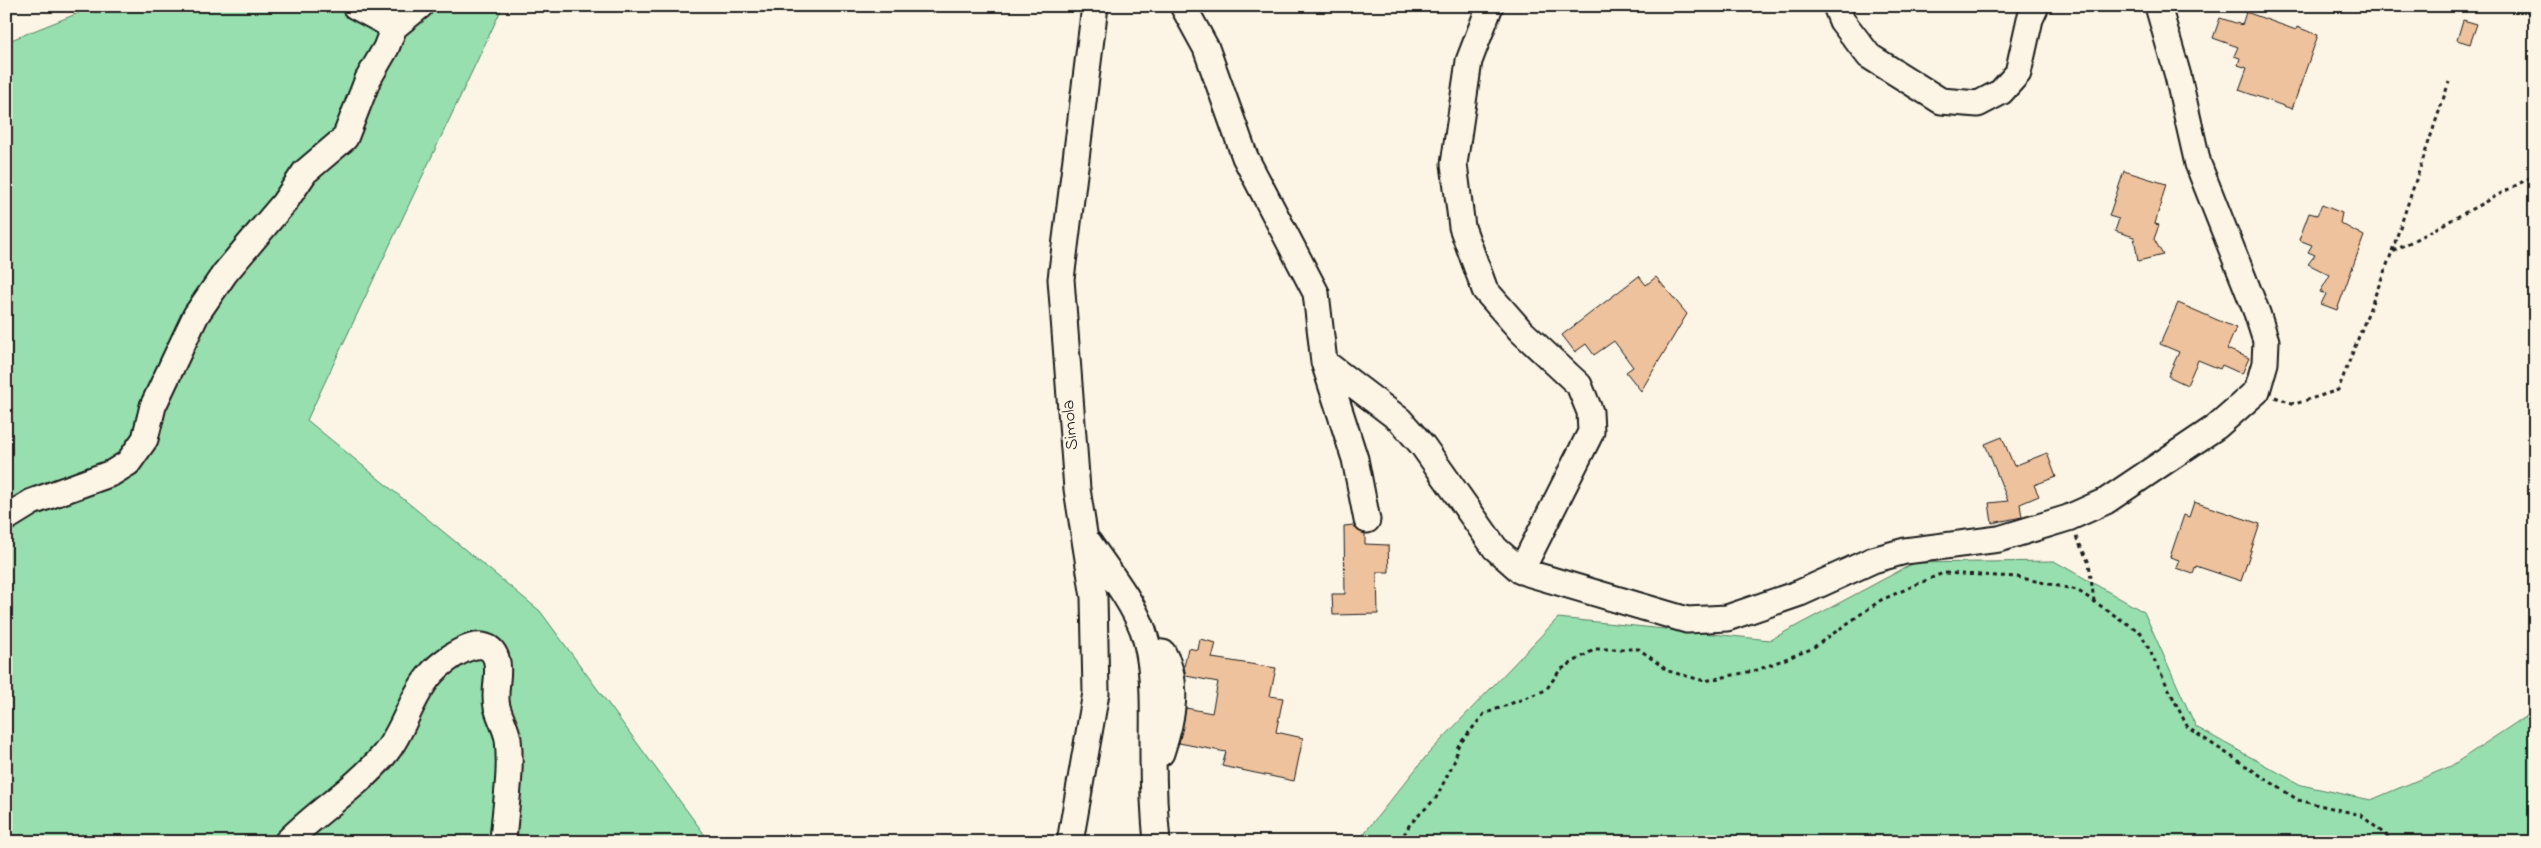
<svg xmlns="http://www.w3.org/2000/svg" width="2541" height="848" viewBox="0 0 2541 848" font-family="'Indie Flower',sans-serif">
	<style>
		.green { fill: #97dfae; stroke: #5a7e65 }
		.building { fill: #edc29d; stroke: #1c1c1c }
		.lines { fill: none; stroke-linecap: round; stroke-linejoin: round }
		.minor-casing { stroke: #1c1c1c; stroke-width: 29 }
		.path { stroke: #1c1c1c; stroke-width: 3; stroke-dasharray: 4 4; stroke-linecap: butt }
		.minor { stroke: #fcf5e5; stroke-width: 25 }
		.labels { text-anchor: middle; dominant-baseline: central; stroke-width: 4.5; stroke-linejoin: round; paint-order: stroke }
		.street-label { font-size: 18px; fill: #1c1c1c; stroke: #fcf5e5 }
	</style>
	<rect width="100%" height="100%" fill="#fcf5e5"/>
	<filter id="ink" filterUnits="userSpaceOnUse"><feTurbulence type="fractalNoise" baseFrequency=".02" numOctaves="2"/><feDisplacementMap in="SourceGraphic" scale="10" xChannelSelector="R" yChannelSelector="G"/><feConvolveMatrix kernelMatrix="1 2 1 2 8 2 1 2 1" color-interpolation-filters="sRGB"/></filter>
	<g filter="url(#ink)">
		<!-- green -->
		<path class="green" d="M96 6H503L307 420 540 611 710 842H6V42Z
			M2054 561 2144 612 2196 727 2301 785 2371 800 2451 766 2535 710V842H1357L1428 754 1558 618 1770 640 1914 563Z"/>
		<!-- building -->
		<path class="building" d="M2246 12 2296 30 2297 27 2318 35 2292 109 2239 90 2247 68 2238 65 2240 58 2234 56 2238 47 2213 38 2220 18 2242 25Z
			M2463 20 2477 24 2470 44 2457 40Z
			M2124 171 2166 184 2155 224 2159 225 2154 239 2163 255 2138 261 2134 237 2115 231 2119 219 2109 216Z
			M2322 205 2342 213 2340 223 2364 236 2337 310 2321 304 2326 294 2320 292 2330 275 2308 264 2315 255 2308 252 2312 245 2299 240 2309 213 2317 215Z
			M1639 276 1646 285 1656 277 1687 314 1641 391 1626 372 1633 367 1614 341 1594 355 1586 344 1575 352 1562 335Z
			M2178 303 2236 328 2227 349 2249 358 2242 374 2222 365 2220 369 2198 360 2187 385 2168 376 2179 352 2160 344Z
			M2002 437 2014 466 2047 453 2056 477 2034 485 2039 496 2020 504 2022 517 1992 523 1989 503 2008 501 1985 444Z
			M2194 502 2260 524 2241 581 2196 566 2193 574 2176 568 2179 560 2170 557 2184 515 2189 517Z
			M1354 525 1357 530 1365 534V544L1388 545 1389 572H1377L1378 614 1333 615 1332 594H1345L1344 526Z
			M1200 639 1216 643 1212 658 1276 668 1270 696 1283 698 1276 732 1303 738 1294 781 1222 766 1226 752 1179 743 1186 708 1212 713 1218 682 1186 676 1184 667 1188 648 1198 650Z"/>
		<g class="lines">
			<defs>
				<path id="minor" d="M355 6 394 27
					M1183 6 1206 48 1245 157 1316 293 1324 362 1355 459 1367 520
					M1490 6 1469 61 1454 164 1462 227 1485 290 1521 331 1579 385 1590 412 1591 432 1521 571
					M1836 6 1842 21 1869 56 1941 101 1978 104 2001 92 2018 73 2030 19 2036 6
					M1324 362 1400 420 1423 446 1495 548 1521 571 1687 620 1727 618 1800 593 1873 560 1905 551 1999 539 2068 518 2106 501 2216 427 2257 391 2265 363 2266 341 2257 313 2198 164 2178 76 2158 6
					M6 518 32 502 112 473 128 463 145 439 153 406 196 315 225 273 284 203 305 172 345 138 368 79 386 48 394 27 420 6
					M1089 543C1108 571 1131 599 1143 630 1156 668 1153 712 1153 751 1153 781 1154 811 1157 842
					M1149 651 1163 653C1180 683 1172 721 1161 753
					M287 842C317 811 355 789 383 756 404 732 410 698 431 674 442 661 485 628 496 658 501 673 493 691 497 707 500 718 506 728 508 739 512 773 505 808 503 842
					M1070 842 1096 693 1094 597 1077 489 1061 279 1095 6"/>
			</defs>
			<!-- minor casing -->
			<use href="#minor" class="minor-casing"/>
			<!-- path -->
			<path class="path" d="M2392 251 2449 82
				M2275 397 2295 404 2338 390 2392 252 2535 175
				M2076 537 2089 563 2094 601
				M1400 842 1410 824 1436 798 1455 760 1458 746 1484 714 1546 690 1560 670 1595 649H1639L1668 671 1705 681 1757 670 1811 649 1881 600 1943 573 2017 577 2077 590 2141 633 2188 728 2298 800 2361 815 2394 842"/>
			<!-- minor -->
			<use href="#minor" class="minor"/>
		</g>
	</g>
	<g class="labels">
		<!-- street labels -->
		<g class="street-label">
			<text transform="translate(1071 425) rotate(-95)">Simola</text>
		</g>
	</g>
	<!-- margin -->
	<rect width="2541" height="848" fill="none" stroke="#fcf5e5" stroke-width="25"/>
	<rect x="12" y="12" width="2516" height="823" fill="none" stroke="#1c1c1c" stroke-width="2" filter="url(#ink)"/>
</svg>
